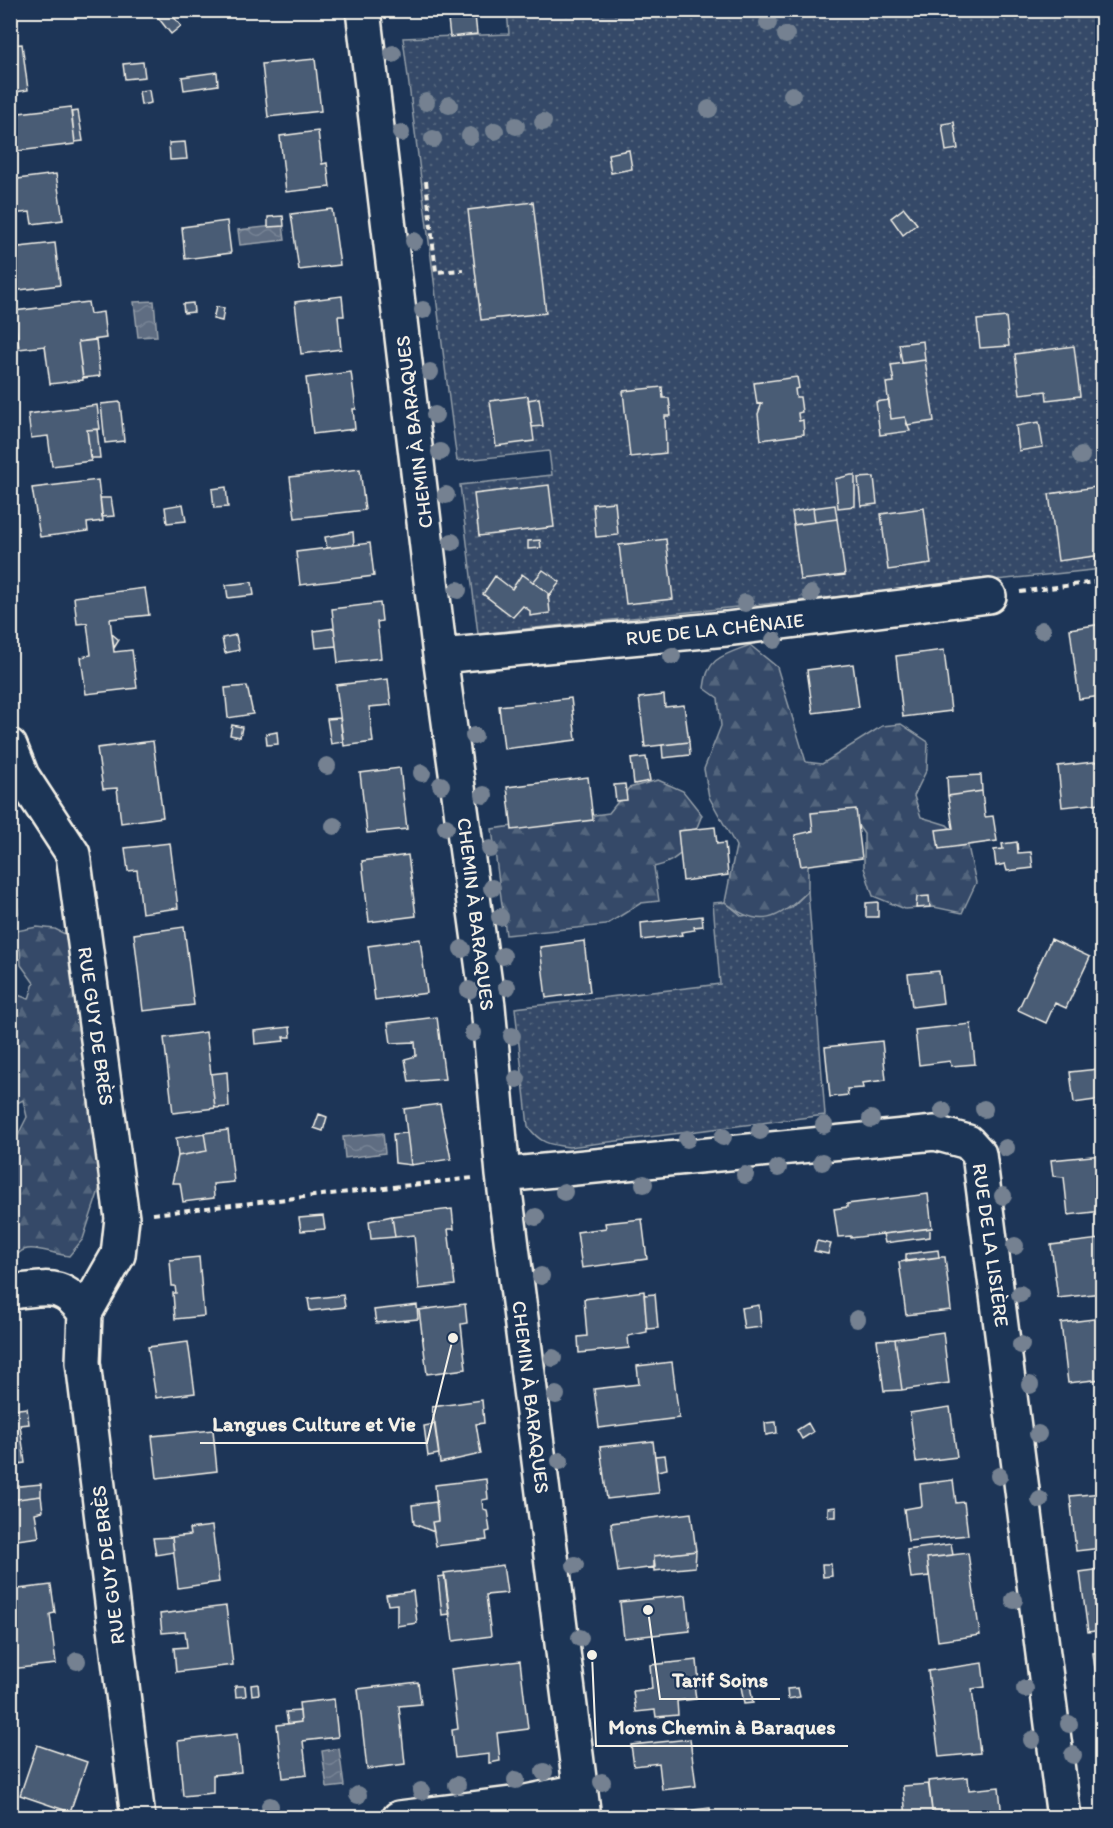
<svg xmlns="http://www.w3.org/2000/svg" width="1113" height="1828" viewBox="0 0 1113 1828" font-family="Itim,sans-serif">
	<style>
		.grass { fill: url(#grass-dots); stroke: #949ea8; stroke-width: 1.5 }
		.forest { fill: url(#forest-firs); stroke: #949ea8; stroke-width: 1.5 }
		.water { fill: url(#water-waves); stroke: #9aa2ab; stroke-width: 1.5 }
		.building { fill: #485b74; stroke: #f4f1e8; stroke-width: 1.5 }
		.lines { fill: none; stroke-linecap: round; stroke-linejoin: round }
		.minor-casing { stroke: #f4f1e8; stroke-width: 38 }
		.path { stroke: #f4f1e8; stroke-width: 4; stroke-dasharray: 6 4.5; stroke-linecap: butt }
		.minor { stroke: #1d3557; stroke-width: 33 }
		.tree { fill: #748191 }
		.labels { text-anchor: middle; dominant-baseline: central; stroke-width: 4.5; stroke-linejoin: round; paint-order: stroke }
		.street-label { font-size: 20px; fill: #f4f1e8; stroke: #1d3557 }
		.leader { fill: none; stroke: #f4f1e8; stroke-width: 2 }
		.callout-dot { fill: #f4f1e8; stroke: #1d3557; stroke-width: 2 }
		.callout-label { font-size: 21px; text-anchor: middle; font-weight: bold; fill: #f4f1e8; stroke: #1d3557; stroke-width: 4.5; stroke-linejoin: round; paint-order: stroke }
	</style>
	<defs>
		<pattern id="grass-dots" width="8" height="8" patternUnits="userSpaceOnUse" patternTransform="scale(1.5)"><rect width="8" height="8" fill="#354a67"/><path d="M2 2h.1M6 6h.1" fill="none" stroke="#53657d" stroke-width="1.8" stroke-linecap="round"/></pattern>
		<pattern id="forest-firs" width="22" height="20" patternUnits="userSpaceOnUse" patternTransform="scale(1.5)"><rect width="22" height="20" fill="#354a67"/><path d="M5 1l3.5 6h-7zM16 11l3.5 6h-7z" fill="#53657d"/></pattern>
		<pattern id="water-waves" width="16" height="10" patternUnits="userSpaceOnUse" patternTransform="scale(1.5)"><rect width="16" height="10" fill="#5e6d82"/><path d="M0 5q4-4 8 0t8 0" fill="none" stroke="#768294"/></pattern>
	</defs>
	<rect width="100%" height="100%" fill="#1d3557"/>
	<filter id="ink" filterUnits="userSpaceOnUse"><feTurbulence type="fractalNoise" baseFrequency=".0167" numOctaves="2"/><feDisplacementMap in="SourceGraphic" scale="12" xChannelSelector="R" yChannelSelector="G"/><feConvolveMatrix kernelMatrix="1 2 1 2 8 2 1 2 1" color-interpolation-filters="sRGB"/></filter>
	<g filter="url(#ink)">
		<!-- grass -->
		<path class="grass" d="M507 10 1102 11V569L478 634 460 485 552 475 549 451 457 461 403 38 509 34Z
			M808 891 825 1115 569 1147C550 1145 539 1143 528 1126L515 1008 720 984 713 903 725 902 742 916 791 908Z"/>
		<!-- forest -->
		<path class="forest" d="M750 645 777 667 806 762 822 764 882 726 901 724 928 742 927 769 914 796 921 817 947 825 968 846 976 883 962 913 934 907 905 909 873 896 864 868V834L853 818 808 849V891C779 920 759 930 725 902L736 846 709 797 704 769 721 726 718 698 704 688C707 657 724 655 750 645Z
			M658 780 683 791 702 815C692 841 683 861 654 867L659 901 641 903 606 925 506 935 492 829 609 813 629 788Z
			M37 927 55 929 73 938 103 1178 83 1239 69 1256C47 1254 20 1235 11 1267V1149L27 1117 23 1100 11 1106V996L15 994 29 999 34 983 21 965 20 949 11 951V932Z"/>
		<!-- water -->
		<path class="water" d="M283 225 285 240 240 245 238 230Z
			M154 301 157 336 138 337 134 302Z
			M383 1133 385 1153 345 1158 343 1137Z
			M339 1748 344 1786 327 1788 322 1751Z"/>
		<!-- building -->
		<path class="building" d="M162 10H168L181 26 171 34 156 15Z
			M447 10H507V12L475 15 477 34 450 37Z
			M22 44 28 90 10 93V45Z
			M315 59 321 111 268 117 262 64Z
			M143 62 145 77 125 79 123 64Z
			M217 72 218 85 184 90 182 77Z
			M149 90 151 103 141 105 139 91Z
			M71 107 75 144 10 152V114Z
			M78 111 83 141 75 142 71 112Z
			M954 122 958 149 946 151 942 124Z
			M318 131 322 164 327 163 330 187 286 192 280 136Z
			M185 142 187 159 170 160 169 143Z
			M629 150 632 169 611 173 608 154Z
			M56 174 63 220 32 224 30 212 10 214V180Z
			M533 202 546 313 481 320 468 210Z
			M904 208 917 224 903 235 891 218Z
			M332 209 340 265 299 270 291 214Z
			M283 216 284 226 268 227V217Z
			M227 221 231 253 185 259 182 227Z
			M55 243 60 285 12 291 10 248Z
			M342 296 344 316H338L341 349 301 354 295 302Z
			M88 302 90 314 103 312 106 338 78 342 83 380 50 384 45 346 19 349 14 311Z
			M193 303 194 312 184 313 183 304Z
			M216 307 224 308 222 321 213 319Z
			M1006 317 1009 346 980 348 977 320Z
			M96 340 100 376 83 378 78 342Z
			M923 341 925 360 902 363 899 344Z
			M1074 346 1080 396 1047 400 1046 391 1020 394 1015 354Z
			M925 360 934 421 907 425 905 417 891 419 886 383 894 382 891 365Z
			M351 372 356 409H353L355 429 313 434 306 378Z
			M797 377 799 388 795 389 796 397H800L802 412 798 413 799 421 803 420 804 434 761 440 758 414 762 403 757 404 754 383Z
			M662 387 663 398H669L671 416H665L666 453 630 457 623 391Z
			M528 396 534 441 496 446 490 401Z
			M539 398 543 426 532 427 528 400Z
			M889 400 891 419 905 417 910 431 880 435 876 402Z
			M120 402 124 441 105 443 101 404Z
			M97 405 100 429 87 430 91 461 52 466 48 436 31 438 28 414Z
			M1039 422 1043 447 1019 451 1016 426Z
			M97 429 100 458H90L87 430Z
			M360 469 365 510 295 518 290 477Z
			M851 475H855V506L838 508 835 479Z
			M874 477 877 504 861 506 858 478Z
			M98 480 103 521 87 523 88 531 40 537 32 488Z
			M549 485 554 527 479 536 474 494Z
			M1102 486V508L1097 509 1102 555 1058 561 1049 494Z
			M226 487 228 507 214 508 212 489Z
			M100 498H111L114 516 102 517Z
			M615 502 618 535 596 537 593 504Z
			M183 504 186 521 167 523 165 507Z
			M835 505 837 519 815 522 813 508Z
			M813 508 815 522 794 525 792 512Z
			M924 508 931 564 888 570 881 514Z
			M837 519 845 575 800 580 793 525Z
			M353 532 354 545 327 548 325 537Z
			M666 539 673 599 626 604 619 545Z
			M540 540 541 548 528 549V541Z
			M370 543 374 576 300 585 296 552Z
			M543 570 560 582 548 597V593L533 582Z
			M522 574 548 593 550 613 530 616V611L523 606 513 617 483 594 495 576 512 589Z
			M252 582 254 595 228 598 226 585Z
			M145 588 149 615 110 619 114 652 132 650 137 688 86 694 81 657 91 655 87 623 77 624 74 597Z
			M380 603 382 621 377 622 381 658 338 663 332 609Z
			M1102 624V696L1079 699 1070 629Z
			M334 628 336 646 316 648 314 631Z
			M112 634 119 640 114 648Z
			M236 635 239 650 225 653 222 638Z
			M944 650 951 711 903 717 896 656Z
			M853 664 859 707 813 713 807 670Z
			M388 679 391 705 369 707 373 742 344 746 336 685Z
			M247 686 253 714 228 718 225 688Z
			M664 695 665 707 684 705 689 742 645 747 639 698Z
			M571 698 576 740 504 749 499 706Z
			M340 718 343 742 331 744 327 719Z
			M232 725 242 727 240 737 230 735Z
			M277 732 278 744 267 745 266 734Z
			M153 741 163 817 121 823 117 788 103 789 97 748Z
			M689 742 690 755 663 758 662 745Z
			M646 757 650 781 634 784 631 759Z
			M1102 761V803L1062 807 1058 766Z
			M400 768 407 829 367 833 360 773Z
			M981 775 982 791 948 796 947 777Z
			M588 777 593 820 512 830 507 787Z
			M625 784 627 800 616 801 614 785Z
			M982 791 985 817 993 816 997 841 939 849 936 830 953 828 948 796Z
			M856 809 862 858 801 866 795 835 813 831 811 813Z
			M715 827 717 844 725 843 728 875 683 881 678 831Z
			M1017 842 1018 853 1031 852 1033 868 1007 871 1005 864 996 866 994 850 1003 849 1002 844Z
			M170 843 178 908 142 913 137 870 128 871 125 848Z
			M408 855 416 916 369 922 362 861Z
			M12 858 18 913 10 914V859Z
			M929 896 930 907 916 908 917 897Z
			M878 902V917H866V903Z
			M702 916 703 926 694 927 695 930 681 932 682 935 642 940 641 923Z
			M184 927 194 1005 143 1011 134 934Z
			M420 939 427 993 375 1000 368 946Z
			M1051 939 1090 957 1066 1008 1055 1003 1046 1023 1018 1010Z
			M584 941 590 992 546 998 540 947Z
			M939 971 943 1003 912 1007 908 974Z
			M437 1017 445 1079 409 1082 405 1059 416 1056 415 1042 391 1043 388 1023Z
			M971 1024 975 1064 951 1066 950 1061 919 1065 915 1030Z
			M290 1027 291 1037H283L284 1041 255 1044 254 1031Z
			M206 1032 215 1108 173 1113 164 1038Z
			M882 1041 886 1080 862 1083 863 1088 847 1089 848 1095 830 1097 825 1047Z
			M1098 1069 1102 1099 1074 1103 1070 1072Z
			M227 1072 229 1107 215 1108 211 1074Z
			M440 1104 451 1159 411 1165 404 1109Z
			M319 1114 327 1117 323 1131 314 1128Z
			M228 1130 234 1182 213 1184 214 1198 183 1202 180 1183H172L178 1156 207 1151 204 1133Z
			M204 1133 207 1151 178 1156 176 1138Z
			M407 1133 411 1165 395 1163 393 1134Z
			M1102 1155V1211L1068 1215 1064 1177 1053 1176 1051 1160Z
			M928 1194 932 1228 851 1238V1236L838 1237 834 1209 847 1207V1204Z
			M452 1209 454 1229H448L455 1285 419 1289 414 1235 395 1237 392 1216Z
			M323 1216 325 1229 301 1231 299 1218Z
			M392 1216 395 1237 371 1239 369 1221Z
			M642 1219 647 1259 582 1268 577 1232 606 1228 605 1223Z
			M930 1228V1237L885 1243 883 1234Z
			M1100 1239 1102 1293 1058 1298 1051 1245Z
			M817 1241 831 1244 828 1254 814 1251Z
			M938 1250 939 1257 906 1262V1254Z
			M199 1257 204 1316 175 1319 173 1293H176L175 1286H172L170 1260Z
			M939 1257H945L951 1310 906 1315 899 1262Z
			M644 1291 647 1332 628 1336 629 1348 579 1353 578 1337 587 1336 584 1299Z
			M655 1294 658 1328 647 1329 644 1295Z
			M343 1295 345 1307 310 1311 308 1299Z
			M465 1304 467 1323 461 1324 466 1369 427 1374 419 1310Z
			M417 1305 418 1319 376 1323 374 1310Z
			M759 1305 761 1327 744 1329 741 1308Z
			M1102 1318V1379L1068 1383 1061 1323Z
			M943 1332 949 1383 902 1390 895 1339Z
			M10 1333 17 1386 10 1387Z
			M895 1339 902 1390 884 1391 877 1340Z
			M188 1342 195 1393 156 1398 148 1347Z
			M672 1362 679 1418 599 1428 594 1389 639 1384 637 1366Z
			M482 1400 484 1423 476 1424 481 1454 440 1463 432 1407Z
			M950 1407 957 1457 916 1462 910 1413Z
			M27 1408 29 1424 20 1425 25 1463 10 1465V1410Z
			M776 1422 777 1433 766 1435 765 1423Z
			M808 1423 813 1432 802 1439 797 1430Z
			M435 1424 439 1454 428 1456 424 1426Z
			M213 1430 217 1471 157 1478 152 1436Z
			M653 1441 659 1493 607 1499 600 1447Z
			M665 1455 667 1469 657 1471 655 1456Z
			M486 1479 488 1499 482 1500 483 1509 487 1510 490 1531 486 1532 487 1540 436 1546 432 1522 438 1521 435 1485Z
			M953 1480 956 1503 964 1502 968 1535 908 1541 904 1509 922 1506 920 1484Z
			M41 1484V1496L10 1500V1487Z
			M1102 1493V1548L1076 1551 1070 1496Z
			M41 1496 43 1511 35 1513 39 1537 10 1541V1500Z
			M436 1502 438 1521 432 1522 434 1532 414 1524 412 1505Z
			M836 1507V1517H828V1508Z
			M691 1513 696 1551 654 1556 655 1567 618 1572 611 1523Z
			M212 1526 219 1582 178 1588 172 1537 190 1535 189 1529Z
			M172 1537 174 1552 156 1555 153 1538Z
			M951 1544 953 1555 927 1558 929 1576 911 1578 907 1550Z
			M696 1551 695 1567 654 1571V1556Z
			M968 1553 980 1635 938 1641 927 1558Z
			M822 1564H831L832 1576 823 1577Z
			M503 1565 507 1593 486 1595 491 1636 453 1641 444 1573Z
			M1102 1569V1630L1088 1632 1080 1572Z
			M445 1576 450 1614 442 1615 438 1577Z
			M51 1585 55 1613 50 1614 56 1664 10 1669V1590Z
			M413 1591 417 1623 397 1626V1604L388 1605 386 1595Z
			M686 1595 690 1631 624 1638 620 1602Z
			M226 1606 233 1665 176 1672 174 1648 187 1647 185 1631 162 1633 160 1614Z
			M1102 1652V1676L1096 1677 1093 1653Z
			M697 1660 699 1684H694L696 1699 677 1701 678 1715 656 1717 655 1710 636 1712 633 1691 652 1689 650 1665Z
			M520 1661 528 1729 497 1733 500 1761 489 1763V1754L455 1758 452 1730 458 1729 451 1669Z
			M982 1663 985 1687 972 1689 980 1753 939 1757 928 1671Z
			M418 1682 421 1704 399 1706 405 1764 367 1769 358 1689Z
			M258 1684 259 1694 252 1695 251 1685Z
			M750 1685 753 1703 744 1704 741 1686Z
			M235 1686H245L246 1696 236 1697Z
			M798 1688 800 1697 788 1699 787 1689Z
			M334 1699 338 1737 303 1741 307 1775 283 1778 277 1725 301 1722 299 1703Z
			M300 1711 301 1722 288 1724 286 1712Z
			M237 1734 241 1772 213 1775V1793L183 1796 178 1741Z
			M690 1739 696 1786 662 1790 659 1763 634 1766 631 1745Z
			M37 1745 87 1762 70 1812 20 1795Z
			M968 1777 969 1790 999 1787 1002 1818H933L928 1781Z
			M929 1784 933 1818H906L903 1786Z
			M710 1808 711 1813 703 1814 704 1818H648V1815Z"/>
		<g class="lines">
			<defs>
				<path id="minor" d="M363 10 440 656 488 1006 503 1175 584 1818
					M440 656 726 629 989 596
					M10 746 22 776 73 854 122 1218 118 1255 85 1313 83 1362 138 1818
					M503 1175 935 1133 968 1142 979 1154 1064 1818
					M10 1292C47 1289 61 1280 85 1313
					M399 1818 521 1803 580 1791"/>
			</defs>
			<!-- minor casing -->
			<use href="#minor" class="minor-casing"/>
			<!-- path -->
			<path class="path" d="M426 181 436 272 463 270
				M1020 592 1102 581
				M153 1214 473 1178"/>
			<!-- minor -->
			<use href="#minor" class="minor"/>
		</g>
		<!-- trees -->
		<g class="tree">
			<circle cx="768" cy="23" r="9"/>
			<circle cx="786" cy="35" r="9"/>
			<circle cx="393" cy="54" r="9"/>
			<circle cx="792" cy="95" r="9"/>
			<circle cx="426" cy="102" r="9"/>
			<circle cx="449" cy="105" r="9"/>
			<circle cx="709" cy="109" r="9"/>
			<circle cx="543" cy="122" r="9"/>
			<circle cx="516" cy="126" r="9"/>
			<circle cx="495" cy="131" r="9"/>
			<circle cx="401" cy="133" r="9"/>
			<circle cx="470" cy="136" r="9"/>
			<circle cx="433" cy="139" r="9"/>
			<circle cx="414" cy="241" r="9"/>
			<circle cx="423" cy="310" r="9"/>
			<circle cx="430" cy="372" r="9"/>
			<circle cx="435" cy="415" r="9"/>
			<circle cx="440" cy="452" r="9"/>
			<circle cx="1081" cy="456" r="9"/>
			<circle cx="446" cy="495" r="9"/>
			<circle cx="452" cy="542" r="9"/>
			<circle cx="458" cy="590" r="9"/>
			<circle cx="811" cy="594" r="9"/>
			<circle cx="745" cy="603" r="9"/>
			<circle cx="1042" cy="630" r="9"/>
			<circle cx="774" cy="640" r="9"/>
			<circle cx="672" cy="656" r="9"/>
			<circle cx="474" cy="736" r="9"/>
			<circle cx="327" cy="766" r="9"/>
			<circle cx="422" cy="773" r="9"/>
			<circle cx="441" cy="785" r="9"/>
			<circle cx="484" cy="795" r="9"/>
			<circle cx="334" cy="826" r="9"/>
			<circle cx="446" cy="827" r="9"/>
			<circle cx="490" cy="849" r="9"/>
			<circle cx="492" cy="888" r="9"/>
			<circle cx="500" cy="917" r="9"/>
			<circle cx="462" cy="949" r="9"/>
			<circle cx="503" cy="956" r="9"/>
			<circle cx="507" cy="987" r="9"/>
			<circle cx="469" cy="990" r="9"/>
			<circle cx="473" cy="1033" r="9"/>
			<circle cx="512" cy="1036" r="9"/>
			<circle cx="517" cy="1079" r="9"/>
			<circle cx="984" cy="1109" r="9"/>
			<circle cx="943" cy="1111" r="9"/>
			<circle cx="871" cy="1119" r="9"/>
			<circle cx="824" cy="1125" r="9"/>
			<circle cx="760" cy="1131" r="9"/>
			<circle cx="723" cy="1137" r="9"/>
			<circle cx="687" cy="1139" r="9"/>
			<circle cx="1006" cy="1148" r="9"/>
			<circle cx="822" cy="1162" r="9"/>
			<circle cx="778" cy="1168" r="9"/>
			<circle cx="745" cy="1175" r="9"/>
			<circle cx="644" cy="1184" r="9"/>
			<circle cx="564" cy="1192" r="9"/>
			<circle cx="1003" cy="1196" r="9"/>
			<circle cx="536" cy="1217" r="9"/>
			<circle cx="1015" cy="1246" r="9"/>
			<circle cx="541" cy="1276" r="9"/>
			<circle cx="1020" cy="1294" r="9"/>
			<circle cx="857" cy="1319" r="9"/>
			<circle cx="1021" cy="1345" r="9"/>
			<circle cx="553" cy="1358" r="9"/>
			<circle cx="1030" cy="1385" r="9"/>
			<circle cx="556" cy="1395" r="9"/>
			<circle cx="1038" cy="1434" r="9"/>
			<circle cx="560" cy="1461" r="9"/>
			<circle cx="999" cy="1476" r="9"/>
			<circle cx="1040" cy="1500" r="9"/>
			<circle cx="575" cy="1565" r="9"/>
			<circle cx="1014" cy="1600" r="9"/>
			<circle cx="580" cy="1638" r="9"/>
			<circle cx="77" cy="1661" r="9"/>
			<circle cx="1025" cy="1689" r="9"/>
			<circle cx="1069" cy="1724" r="9"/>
			<circle cx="1032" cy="1740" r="9"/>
			<circle cx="1073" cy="1755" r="9"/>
			<circle cx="544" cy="1772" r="9"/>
			<circle cx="516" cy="1780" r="9"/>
			<circle cx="602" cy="1782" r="9"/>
			<circle cx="457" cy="1785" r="9"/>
			<circle cx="421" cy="1791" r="9"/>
			<circle cx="358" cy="1795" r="9"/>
			<circle cx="270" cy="1806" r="9"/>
		</g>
	</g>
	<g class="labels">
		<!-- street labels -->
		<g class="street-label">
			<text transform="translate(414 432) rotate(-97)">CHEMIN À BARAQUES</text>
			<text transform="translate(715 629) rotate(-6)">RUE DE LA CHÊNAIE</text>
			<text transform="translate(476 914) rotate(83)">CHEMIN À BARAQUES</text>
			<text transform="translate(96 1026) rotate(82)">RUE GUY DE BRÈS</text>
			<text transform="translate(991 1245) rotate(82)">RUE DE LA LISIÈRE</text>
			<text transform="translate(531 1397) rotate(83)">CHEMIN À BARAQUES</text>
			<text transform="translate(108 1565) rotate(-97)">RUE GUY DE BRÈS</text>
		</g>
	</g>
	<!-- callouts -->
	<path class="leader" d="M453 1338L427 1443H200M648 1610L660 1699H780M592 1655L596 1746H848"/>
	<g class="callout-dot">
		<circle cx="453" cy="1338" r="6"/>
		<circle cx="648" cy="1610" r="6"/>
		<circle cx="592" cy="1655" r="6"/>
	</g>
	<g class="callout-label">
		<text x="314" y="1431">Langues Culture et Vie</text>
		<text x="720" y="1687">Tarif Soins</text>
		<text x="722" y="1734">Mons Chemin à Baraques</text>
	</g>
	<!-- margin -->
	<rect width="1113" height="1828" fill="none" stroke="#1d3557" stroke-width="36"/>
	<rect x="18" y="18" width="1077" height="1792" fill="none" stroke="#f4f1e8" stroke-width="2" filter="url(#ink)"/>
</svg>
